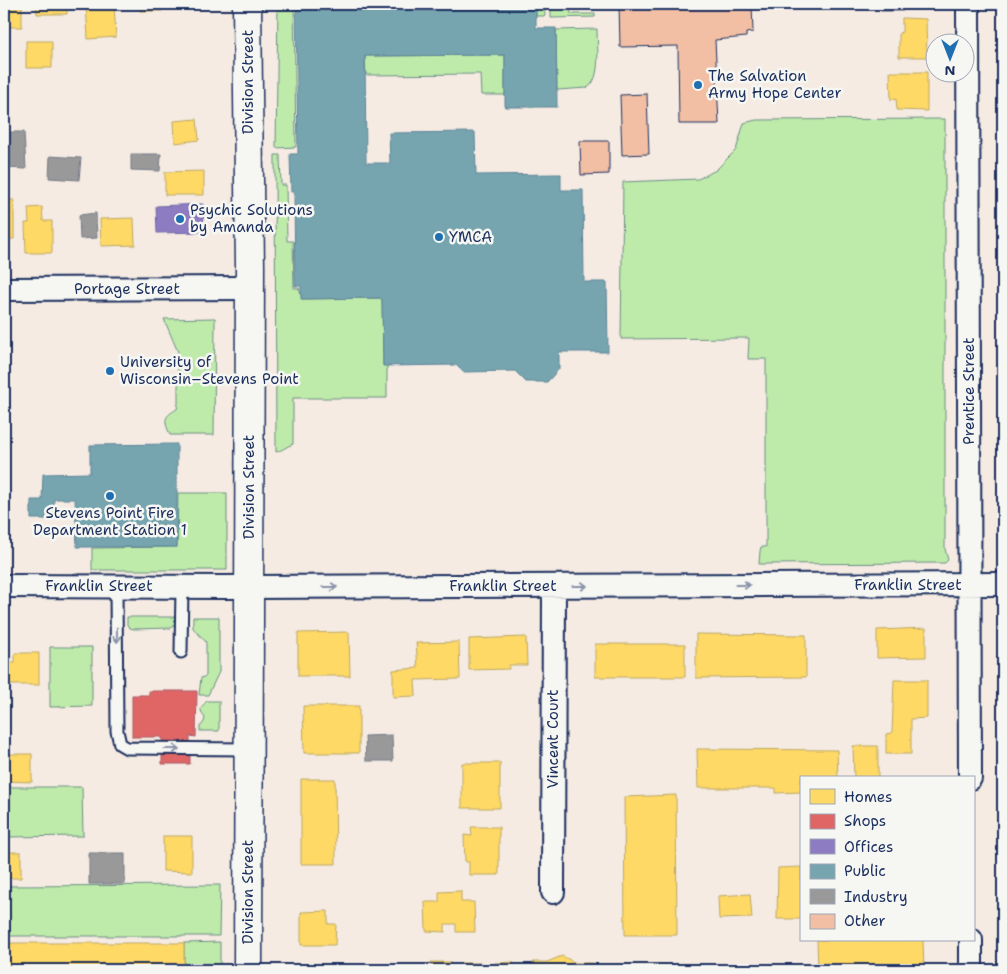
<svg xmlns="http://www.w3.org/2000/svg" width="1007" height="974" viewBox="0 0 1007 974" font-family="'Shantell Sans',sans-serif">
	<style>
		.green { fill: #beeba9; stroke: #6c8d84 }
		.homes { fill: #ffd966; stroke: #bba664 }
		.shops { fill: #e06666; stroke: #a55664 }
		.offices { fill: #8e7cc3; stroke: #6c65a5 }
		.public { fill: #76a5af; stroke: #5b8297 }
		.industry { fill: #999; stroke: #737987 }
		.building { fill: #f2bfa4; stroke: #1b2f5e }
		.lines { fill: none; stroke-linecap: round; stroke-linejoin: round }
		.service-casing { stroke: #1b2f5e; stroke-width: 15 }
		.minor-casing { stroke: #1b2f5e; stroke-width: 26 }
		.secondary-casing { stroke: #1b2f5e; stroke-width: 31 }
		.service { stroke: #f6f6f2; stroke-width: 11 }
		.minor { stroke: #f6f6f2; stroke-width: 22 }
		.secondary { stroke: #f6f6f2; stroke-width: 28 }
		.oneway { stroke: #8892a8 }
		.poi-dot { fill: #1f6fb2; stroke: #f6f6f2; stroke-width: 2 }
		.labels { text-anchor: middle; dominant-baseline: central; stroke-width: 5; stroke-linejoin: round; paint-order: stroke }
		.poi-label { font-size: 15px; fill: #1b2f5e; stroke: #f6f6f2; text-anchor: start }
		.street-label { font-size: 15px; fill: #1b2f5e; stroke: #f6f6f2 }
	</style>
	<rect width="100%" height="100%" fill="#f5ebe2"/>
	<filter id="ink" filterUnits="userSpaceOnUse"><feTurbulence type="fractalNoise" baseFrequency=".02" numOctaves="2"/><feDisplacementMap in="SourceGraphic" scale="10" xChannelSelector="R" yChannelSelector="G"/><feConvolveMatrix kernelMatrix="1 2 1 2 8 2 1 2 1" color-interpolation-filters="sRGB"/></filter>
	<g filter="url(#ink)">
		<!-- green -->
		<path class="green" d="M278 4H294L296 147 276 148Z
			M536 4H544L545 16H536Z
			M551 4H570L571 14H595V17L551 18Z
			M597 29C597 45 602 80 587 88L557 90 556 30Z
			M505 55V95H481L480 74 366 75 365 56Z
			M945 119V549L948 560 945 563 759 564 760 551 761 547H766V359H748L749 338 621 339 623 182 698 179 716 170 736 150 744 123 756 120Z
			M275 155H280L281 185H286L287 241H293L294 288H299L302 299 380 298 382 300 383 365 387 366V398H293V444C287 446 283 450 276 452Z
			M215 318 214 435H170C164 420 163 417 177 409L178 404V352L164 319Z
			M178 493H227V570H92V548L177 547Z
			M127 617H175C175 622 175 626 171 628L134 629 130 628 127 625Z
			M219 617V672L208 695H199L201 678 206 676V642L193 628V617Z
			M50 647H92V706L50 707Z
			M207 701H219V731H200V727L204 722 205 718C199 710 200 708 207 701Z
			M4 787H82L83 836 4 837Z
			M220 885 219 936H4V886Z
			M220 942V970H184V943Z"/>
		<!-- homes -->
		<path class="homes" d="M36 4H67V14H37Z
			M86 4H114L116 37 88 39Z
			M140 4H162V11H140Z
			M22 6V27H8V7Z
			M902 18 926 19 927 57H899V33L902 32Z
			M26 41H52V68H26Z
			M890 72H927V111L897 110 896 98 891 100Z
			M197 119 199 140 175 143 174 121Z
			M204 171V195H165V172Z
			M4 200H14V239H4Z
			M42 207 43 221H52V253H26L25 223H29L28 208Z
			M134 218 135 245 101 246 100 219Z
			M926 628V657L877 658V630Z
			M349 632 350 676H298V633Z
			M696 634 806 635V677L696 678Z
			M526 637 527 665H509V669L469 670V639Z
			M459 642 460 679 415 680 416 696 393 697V670L418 668 416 643Z
			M595 644H685V677H595Z
			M15 653H39V685H4V663H15Z
			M894 680H927V718L911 719V754H886V734L892 733Z
			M303 706H359V753H304Z
			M853 746H878V778H854Z
			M697 749 837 750 838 778H801V792L776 793V788H698Z
			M4 754H32V782L4 781Z
			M462 763H500V808H462Z
			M301 779H335L336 864H301Z
			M676 795 677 935H625L624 797Z
			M471 827H499V875H469V862H465L464 835 472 836Z
			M163 836H192V872L163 871Z
			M4 852H21V878H4Z
			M801 867V919H777L778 868Z
			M461 891V902H474L475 932H456V924H445V932L426 931 425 902H439V892Z
			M750 894 752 918 719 919 718 896Z
			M328 911V924H336L335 945H301V912Z
			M817 940H923L924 970 818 969Z
			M4 943H184V970H4Z
			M562 956 576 963H592V970H533V962H547Z
			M431 962H450V970H432Z
			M513 962 514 970H488H495V963Z
			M461 963H482V970H462Z"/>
		<!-- shops -->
		<path class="shops" d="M149 691H197L196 737 190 736V764H162V737H132V695H149Z"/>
		<!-- offices -->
		<path class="offices" d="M203 204 204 232 157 233 156 206Z"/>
		<!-- public -->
		<path class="public" d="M296 4H536V28H556L557 107H505V55L365 56 366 163H390L389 133 475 132 476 175 561 174V190H583L584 282H607L608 352H559V369L547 382H526L515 371 463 372 456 365 383 366 382 300 380 298 301 299V286H295L294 192H291L290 154H298Z
			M177 444V547H77L75 499H54V519H31V500H42L43 474 90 473V445Z"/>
		<!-- industry -->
		<path class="industry" d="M881 4H903V11H881Z
			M4 132H24L26 169 4 168Z
			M131 154H161L160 171 131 170Z
			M50 156 81 158 79 180 49 178Z
			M96 213 97 238 80 239 79 215Z
			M4 689H7V712H4Z
			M392 735 393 761H366L365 736Z
			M89 853H125V884H89Z
			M625 965 628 970H614Z"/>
		<!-- building -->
		<path class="building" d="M619 4H752L753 32 746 33V37L715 40 719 124H679L678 46 620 47Z
			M647 94 649 154 622 155 620 95Z
			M580 141H609V174L581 175Z"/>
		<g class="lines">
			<defs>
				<path id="service" d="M116 586 117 731 120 744 127 748 248 749
					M181 652 182 587"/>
				<path id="minor" d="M968 4 970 778
					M4 289 250 288
					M4 586 223 587 1003 584
					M553 892 554 586
					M971 940V970"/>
				<path id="secondary" d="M247 4 250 268 248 970"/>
			</defs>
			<!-- service casing -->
			<use href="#service" class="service-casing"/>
			<!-- minor casing -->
			<use href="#minor" class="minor-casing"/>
			<!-- secondary casing -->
			<use href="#secondary" class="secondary-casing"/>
			<!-- service -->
			<use href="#service" class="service"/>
			<!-- minor -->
			<use href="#minor" class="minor"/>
			<!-- secondary -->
			<use href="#secondary" class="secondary"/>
		</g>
		<!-- one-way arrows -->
		<defs><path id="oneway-shaft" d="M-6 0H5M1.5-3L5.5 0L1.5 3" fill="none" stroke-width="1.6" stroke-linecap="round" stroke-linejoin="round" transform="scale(1.25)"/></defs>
		<g class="oneway">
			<use href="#oneway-shaft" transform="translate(743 585)"/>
			<use href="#oneway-shaft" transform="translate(580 586)"/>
			<use href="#oneway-shaft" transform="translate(330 587)"/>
			<use href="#oneway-shaft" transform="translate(117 635) rotate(89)"/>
			<use href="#oneway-shaft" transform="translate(172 749)"/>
		</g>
	</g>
	<!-- markers -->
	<g class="poi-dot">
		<circle cx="698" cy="85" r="5"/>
		<circle cx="180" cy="219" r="5"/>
		<circle cx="439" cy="237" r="5"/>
		<circle cx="110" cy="371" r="5"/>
		<circle cx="110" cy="496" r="5"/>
	</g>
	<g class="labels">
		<!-- poi labels -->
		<g class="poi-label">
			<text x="708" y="76">The Salvation<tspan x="708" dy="17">Army Hope Center</tspan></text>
			<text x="190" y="210">Psychic Solutions<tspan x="190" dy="17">by Amanda</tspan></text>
			<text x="449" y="237">YMCA</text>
			<text x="120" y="362">University of<tspan x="120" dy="17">Wisconsin–Stevens Point</tspan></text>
			<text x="110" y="513" text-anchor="middle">Stevens Point Fire<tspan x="110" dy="17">Department Station 1</tspan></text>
		</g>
		<!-- street labels -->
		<g class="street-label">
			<text transform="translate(248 82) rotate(-90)">Division Street</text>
			<text x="127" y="289">Portage Street</text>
			<text transform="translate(969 391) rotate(-90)">Prentice Street</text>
			<text transform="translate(249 487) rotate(-90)">Division Street</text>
			<text x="908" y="585">Franklin Street</text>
			<text x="99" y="586">Franklin Street</text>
			<text x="503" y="586">Franklin Street</text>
			<text transform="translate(553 739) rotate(-90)">Vincent Court</text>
			<text transform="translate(248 892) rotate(-90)">Division Street</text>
		</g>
	</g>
	<!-- margin -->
	<rect width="1007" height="974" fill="none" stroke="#f6f6f2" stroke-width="20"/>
	<rect x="10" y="10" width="987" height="954" fill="none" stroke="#1b2f5e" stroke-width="2" filter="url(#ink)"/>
	<!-- legend -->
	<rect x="800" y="776" width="175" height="165" fill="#f6f6f2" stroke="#9ea6b7"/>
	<rect x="810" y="789" width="25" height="15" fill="#ffd966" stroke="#9ea6b7"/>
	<text x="844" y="802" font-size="15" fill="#1b2f5e">Homes</text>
	<rect x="810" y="814" width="25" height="15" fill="#e06666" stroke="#9ea6b7"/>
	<text x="844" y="826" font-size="15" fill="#1b2f5e">Shops</text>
	<rect x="810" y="839" width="25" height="15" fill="#8e7cc3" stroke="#9ea6b7"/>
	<text x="844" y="852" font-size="15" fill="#1b2f5e">Offices</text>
	<rect x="810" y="864" width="25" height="15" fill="#76a5af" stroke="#9ea6b7"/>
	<text x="844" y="876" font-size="15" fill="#1b2f5e">Public</text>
	<rect x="810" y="889" width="25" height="15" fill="#999999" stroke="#9ea6b7"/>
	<text x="844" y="902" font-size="15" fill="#1b2f5e">Industry</text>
	<rect x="810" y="914" width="25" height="15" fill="#f2bfa4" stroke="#9ea6b7"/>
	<text x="844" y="926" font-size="15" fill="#1b2f5e">Other</text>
	<!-- north arrow -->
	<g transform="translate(950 58) rotate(180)"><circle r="24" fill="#f6f6f2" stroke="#9ea6b7"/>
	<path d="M0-4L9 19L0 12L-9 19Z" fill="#1f6fb2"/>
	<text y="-8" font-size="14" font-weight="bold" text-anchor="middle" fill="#1b2f5e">N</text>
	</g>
</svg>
